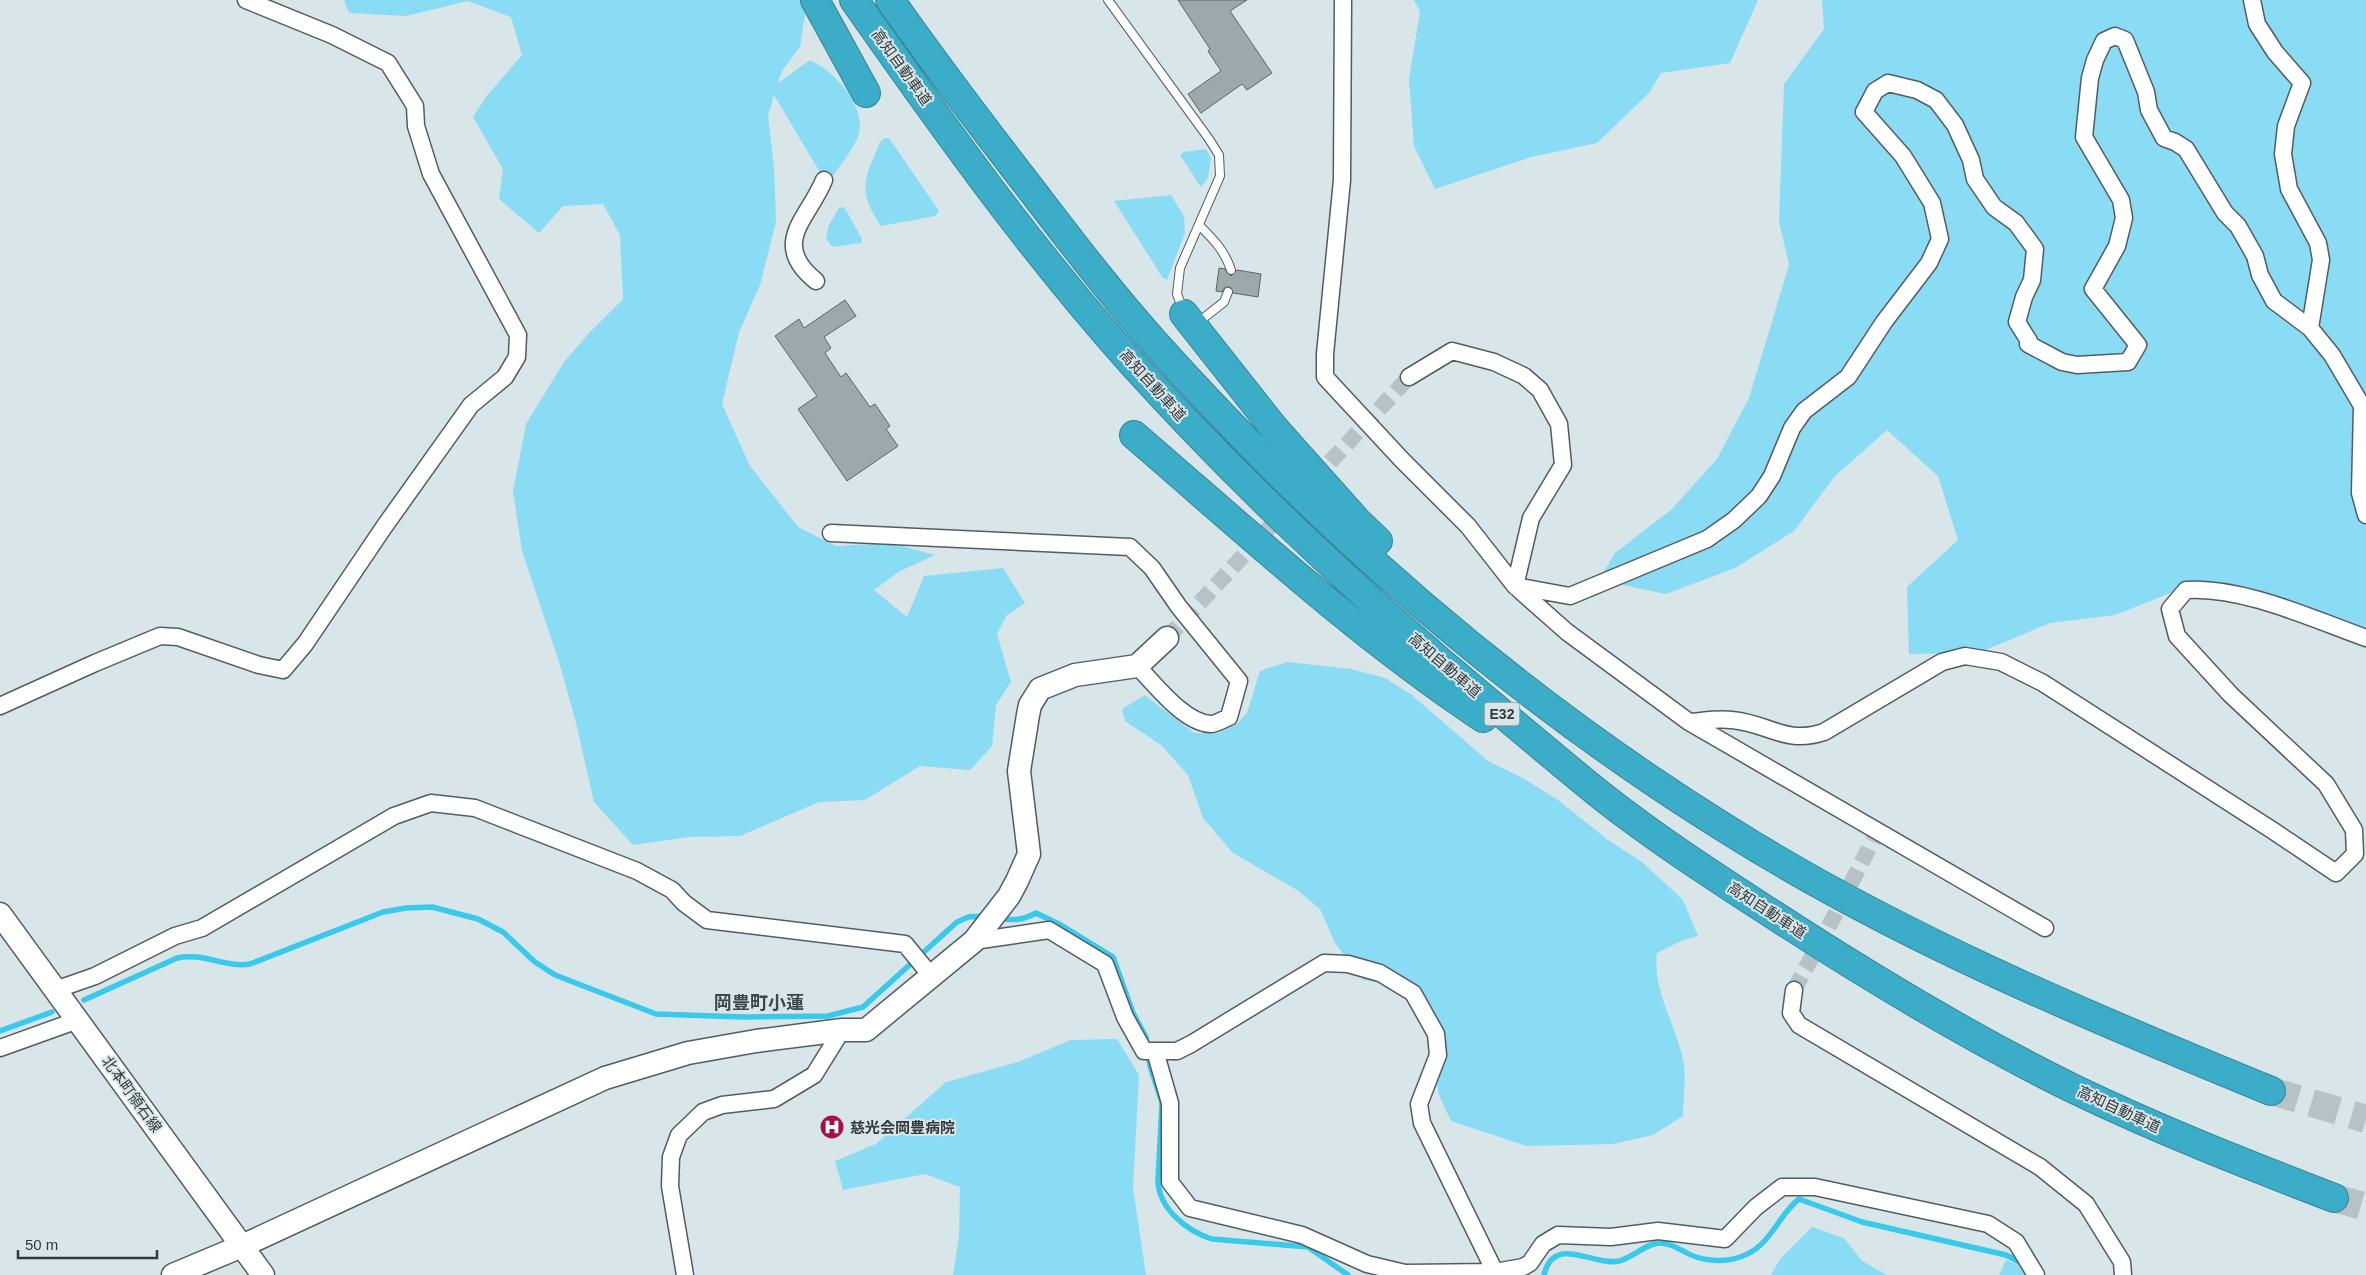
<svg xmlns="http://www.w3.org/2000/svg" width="2366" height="1275" viewBox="0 0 2366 1275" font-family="Arial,'Noto Sans JP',sans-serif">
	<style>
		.green { fill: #89dcf3 }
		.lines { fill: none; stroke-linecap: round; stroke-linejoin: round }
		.stream { stroke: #38c9eb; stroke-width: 5.5 }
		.building { fill: #9ca8ac; stroke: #5b6669 }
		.street-tunnel { stroke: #b7c2c6; stroke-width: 16; stroke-dasharray: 16 8; stroke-linecap: butt }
		.highway-tunnel { stroke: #b7c2c6; stroke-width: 28; stroke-dasharray: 28 14; stroke-linecap: butt }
		.lane-casing { stroke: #525d61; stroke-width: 10 }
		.street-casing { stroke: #525d61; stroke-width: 19 }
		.secondary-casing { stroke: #525d61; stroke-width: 25 }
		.highway-casing { stroke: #388497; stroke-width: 30 }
		.lane { stroke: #fff; stroke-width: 8 }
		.street { stroke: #fff; stroke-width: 16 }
		.secondary { stroke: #fff; stroke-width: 22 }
		.highway { stroke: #3badc9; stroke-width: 28 }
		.labels { text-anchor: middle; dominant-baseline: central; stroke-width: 4; stroke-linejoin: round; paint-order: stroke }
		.shield { fill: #d8e5e9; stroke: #646c6e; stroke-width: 1 }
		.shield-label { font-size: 14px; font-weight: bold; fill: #333839 }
		.street-label { font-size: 15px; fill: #333839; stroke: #d8e5e9 }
		.poi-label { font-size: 15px; font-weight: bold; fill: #333839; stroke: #d8e5e9; text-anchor: start }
		.quarter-label { font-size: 18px; font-weight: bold; fill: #3c474a; stroke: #d8e5e9 }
	</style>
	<rect width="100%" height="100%" fill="#d8e5e9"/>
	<!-- green -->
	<path class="green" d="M344 0H801L806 8 800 47 782 71 778 83 810 60C835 71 870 109 857 139 850 155 836 170 827 184L774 95 768 116 774 167 776 222 760 285 739 332 722 404 750 466 798 527 836 546 892 543 935 555 900 571 874 590 907 617 924 576 1003 568 1025 603 1007 615 997 634 1011 682 996 705 992 746 970 770 920 766 865 800 819 802 740 836 689 837 633 845 594 802 576 723 560 665 522 551 513 491 526 424 564 362 589 333 623 299 620 235 603 204 563 206 539 233 499 199 503 169 473 117 486 97 522 55 511 17 468 1 406 16 349 13Z
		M1414 0H1758L1730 63 1661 73 1649 93 1597 143 1531 157 1435 189 1414 146 1409 79 1420 12Z
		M1822 0H2366V628L2254 597 2183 588 2115 615 2050 623 1978 653 1909 654 1907 587 1958 540 1938 476 1887 430 1835 476 1794 531 1735 568 1666 594 1599 580 1615 553 1671 510 1717 459 1749 398 1789 265 1779 221 1784 84 1824 29Z
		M885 138H889L939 211 935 216 881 226C856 190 865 179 880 142Z
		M1206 149 1211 158 1208 178 1201 187 1180 155 1183 152Z
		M1171 195 1184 216 1185 233 1167 280 1163 278 1114 201Z
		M844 207 862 239 861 243 833 247 826 239 829 225 839 208Z
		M1287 662 1351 669 1385 678 1412 695 1488 761 1523 778 1558 800 1608 840 1642 862 1683 900 1698 936 1683 940 1657 953C1652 993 1678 1027 1684 1065 1686 1081 1683 1100 1683 1116L1653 1135 1613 1144 1527 1146 1451 1121 1439 1095 1425 1021 1402 987 1363 980 1335 943 1320 909 1297 890 1233 853 1203 818 1188 775 1161 745 1125 721 1122 709 1145 695 1194 733H1219L1238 723 1247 713 1260 671Z
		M1117 1039 1139 1075 1133 1188 1146 1275H953L959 1236 960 1187 925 1174 843 1190 835 1161 876 1144 946 1082 1018 1062 1071 1040Z
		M1812 1227 1844 1238 1862 1261 1887 1275H1771L1780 1259Z
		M2006 1260 2030 1270 2033 1275H1999Z"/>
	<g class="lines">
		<!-- stream -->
		<path class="stream" d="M999 918C1014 921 1023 920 1036 913L1061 925 1113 957 1133 1013 1146 1037 1150 1066 1162 1103 1158 1181C1159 1209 1187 1231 1212 1239L1308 1247 1348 1275
			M84 1000 177 958C203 952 225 968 250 964L383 912 406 908 432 907 478 919 503 932 535 962 555 975 656 1014 743 1017 828 1016 863 1007 957 922 968 917 985 916
			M0 1031 52 1012
			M1544 1275C1554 1233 1594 1267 1619 1261 1633 1258 1646 1243 1660 1243 1670 1243 1677 1248 1685 1252 1700 1261 1723 1263 1740 1257 1771 1247 1777 1216 1799 1199L1862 1222 2006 1255 2023 1264"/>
	</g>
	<!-- building -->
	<path class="building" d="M1178 0H1247L1230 11 1272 73 1247 90 1242 84 1201 113 1188 94 1221 71 1208 51 1210 49Z
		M1219 268 1225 269 1231 276 1237 270 1261 274 1258 297 1233 293 1230 287H1225L1222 292 1216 291Z
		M845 300 856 316 824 337 831 348 825 353 841 377 846 373 870 407 875 404 890 426 886 429 898 446 847 481 798 409 817 396 775 336 799 319 804 328Z"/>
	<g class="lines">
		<!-- street-tunnel -->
		<path class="street-tunnel" d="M1167 638 1409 377
			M1794 990 1836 913 1874 838"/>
		<!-- highway-tunnel -->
		<path class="highway-tunnel" d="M2271 1091 2366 1119
			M2334 1198 2366 1207"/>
		<defs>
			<path id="lane" d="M1108 0 1209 139 1219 155 1220 176 1180 268 1177 294 1183 310
				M1200 226C1213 239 1225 251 1231 270
				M1196 324 1224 302 1228 292"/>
			<path id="street" d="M1343 0 1342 180 1325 354V377L1402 460 1468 526 1515 586 1567 632 1689 722 2045 928
				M2252 0 2257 24 2275 52 2302 83 2286 126 2283 154 2289 189 2318 243 2321 260 2310 328
				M816 281C769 243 809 218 824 180
				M1409 377 1452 351 1494 362 1524 376 1540 390 1559 424 1563 465 1531 518 1515 586
				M831 533 1130 547 1152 568 1179 607 1239 681 1229 717C1224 719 1217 724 1211 724 1184 723 1155 684 1137 666
				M1515 586 1570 596 1707 539 1734 520 1759 496 1772 476 1792 428 1804 411 1848 377 1884 322 1929 263 1940 239 1932 203 1903 156 1864 112 1875 91 1888 83 1917 90 1936 100 1955 125 1971 160 1975 179 1994 207 2016 223 2035 249 2032 280 2024 297 2017 322 2029 341 2028 344 2062 362 2077 365 2128 362 2138 345 2093 289 2117 246 2124 218 2121 200 2084 137 2090 78 2095 60 2104 41 2115 36 2125 40 2146 92 2149 110 2164 138 2175 142 2186 149 2225 213 2238 226 2255 256 2260 275 2274 301 2310 328 2332 355 2362 406 2360 493 2366 515
				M0 706 95 663 160 636 178 637 259 665 283 670 305 644 384 527 471 405 505 377 517 357 518 335 431 174 416 126 415 106 388 63 332 35 246 0
				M1689 722C1703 721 1718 718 1732 720 1768 723 1785 745 1824 732L1942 662 1965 656 2001 662 2043 683 2272 830 2336 873 2355 854 2354 830 2326 784 2231 695 2177 636 2170 609 2186 590C2242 586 2313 619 2366 638
				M974 941 1049 930 1105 964 1125 1017 1144 1051H1177L1191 1044 1324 963 1348 964 1380 973 1413 993 1436 1034 1438 1055 1419 1104 1422 1123 1495 1272
				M55 990 95 976 175 936 202 928 394 816 431 803 475 808 637 871 672 890 684 903 707 920 905 944 932 977
				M1794 990 1791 1013 1799 1025 2040 1167 2086 1204 2122 1262 2123 1275
				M0 1048 78 1020
				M1155 1051 1170 1103V1182L1190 1208 1302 1235 1367 1264 1405 1273 1495 1272 1523 1267 1530 1263 1543 1244 1558 1235 1611 1237 1658 1231 1725 1239 1756 1207 1782 1187H1815L1988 1224 2016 1242 2036 1275
				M685 1275 670 1186 671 1157 679 1135 703 1112 722 1105 774 1099 814 1075 842 1030"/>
			<path id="secondary" d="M0 914 263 1275
				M173 1275 242 1246 605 1078 688 1053 756 1041 842 1030H866L974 941 1009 896 1017 881 1029 854 1019 771 1028 715 1030 705 1040 689 1075 675 1137 666 1167 638"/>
			<path id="highway" d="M815 0 866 93
				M854 0C941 124 1030 249 1132 363 1245 488 1368 603 1498 710 1533 739 1568 769 1603 797 1654 837 1709 873 1763 908 1864 974 1966 1036 2074 1089 2159 1130 2246 1164 2334 1198
				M890 0C935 64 982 126 1030 188 1070 240 1110 293 1154 342 1322 529 1514 697 1728 830 1898 937 2085 1015 2271 1091
				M1184 314 1274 428 1357 521 1378 541
				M1134 435C1248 533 1358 635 1483 718"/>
		</defs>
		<!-- lane casing -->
		<use href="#lane" class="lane-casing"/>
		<!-- street casing -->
		<use href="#street" class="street-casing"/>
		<!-- secondary casing -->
		<use href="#secondary" class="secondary-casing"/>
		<!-- highway casing -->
		<use href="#highway" class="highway-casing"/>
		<!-- lane -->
		<use href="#lane" class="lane"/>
		<!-- street -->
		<use href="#street" class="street"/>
		<!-- secondary -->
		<use href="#secondary" class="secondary"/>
		<!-- highway -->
		<use href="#highway" class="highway"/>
	</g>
	<!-- icons -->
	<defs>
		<symbol id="hospital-disc" viewBox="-11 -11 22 22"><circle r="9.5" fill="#a61149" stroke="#d8e5e9"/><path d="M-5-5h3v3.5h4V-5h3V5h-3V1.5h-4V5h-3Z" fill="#fff"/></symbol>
	</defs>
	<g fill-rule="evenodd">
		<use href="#hospital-disc" x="818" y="1113" width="28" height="28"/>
	</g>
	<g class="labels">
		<!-- shield labels -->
		<rect class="shield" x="1484.5" y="702.5" width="35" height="23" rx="4"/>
		<g class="shield-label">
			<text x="1502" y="714">E32</text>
		</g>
		<!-- street labels -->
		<g class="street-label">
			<text transform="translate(902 67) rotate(54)">高知自動車道</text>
			<text transform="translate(1153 385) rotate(48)">高知自動車道</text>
			<text transform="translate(1445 665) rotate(41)">高知自動車道</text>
			<text transform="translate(1767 910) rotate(33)">高知自動車道</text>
			<text transform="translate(132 1094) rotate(54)">北本町領石線</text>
			<text transform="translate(2119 1109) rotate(25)">高知自動車道</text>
		</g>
		<!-- poi labels -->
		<g class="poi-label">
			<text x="850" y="1127">慈光会岡豊病院</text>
		</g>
		<!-- quarter labels -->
		<g class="quarter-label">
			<text x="759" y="1003">岡豊町小蓮</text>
		</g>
	</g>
	<!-- scale -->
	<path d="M18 1250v8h139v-8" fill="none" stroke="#333839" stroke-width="2.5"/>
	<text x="25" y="1250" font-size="15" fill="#333839" stroke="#d8e5e9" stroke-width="4" paint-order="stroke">50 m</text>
</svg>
